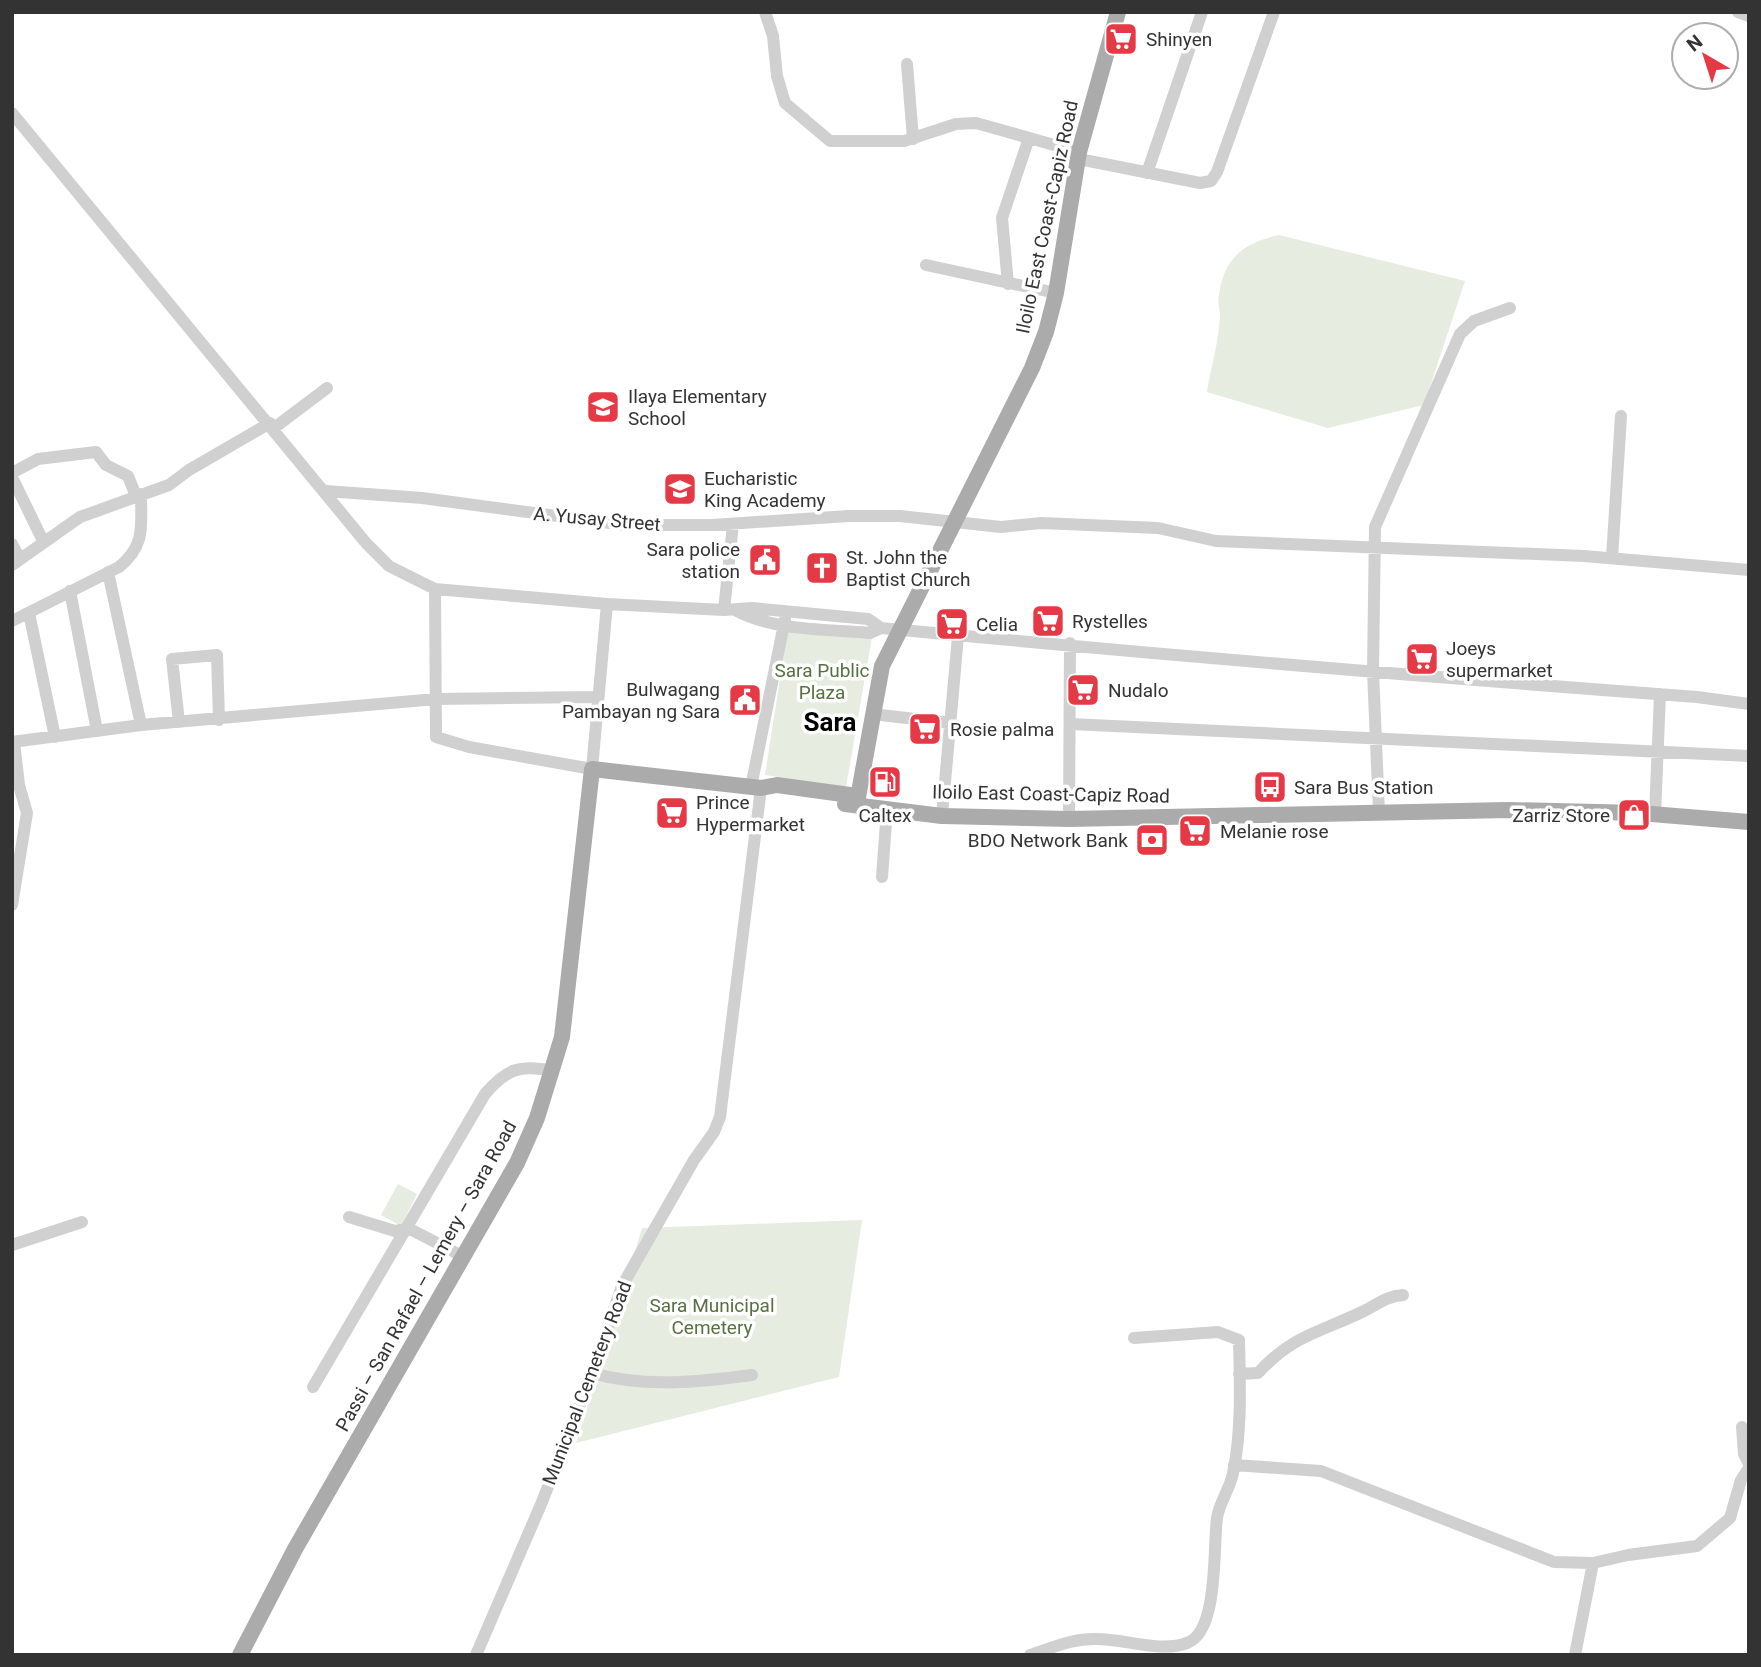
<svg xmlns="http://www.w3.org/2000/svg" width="1761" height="1667" viewBox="0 0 1761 1667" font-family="Roboto,sans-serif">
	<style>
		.green { fill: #e6ecdf }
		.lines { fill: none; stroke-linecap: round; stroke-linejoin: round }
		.minor { stroke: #d0d0d0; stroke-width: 12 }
		.major { stroke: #ababab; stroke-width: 16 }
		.labels { text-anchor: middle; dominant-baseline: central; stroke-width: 7; stroke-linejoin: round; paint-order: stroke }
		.poi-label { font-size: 19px; fill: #333; stroke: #fff; text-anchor: start }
		.street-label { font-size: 19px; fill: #333; stroke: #fff }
		.park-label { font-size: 19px; fill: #56703f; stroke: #fff }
		.district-label { font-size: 26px; font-weight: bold; fill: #000; stroke: #fff }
	</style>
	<rect width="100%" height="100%" fill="#fff"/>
	<!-- green -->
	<path class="green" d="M1279 235 1465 281 1424 405 1328 428 1207 392C1211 367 1219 341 1220 316 1220 309 1217 302 1219 295 1224 257 1244 243 1279 235Z
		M788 627 872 637 846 787 765 775Z
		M398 1184 417 1194 401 1226 381 1215Z
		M862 1220 839 1377 576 1443 642 1228Z"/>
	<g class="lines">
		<!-- minor -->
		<path class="minor" d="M765 12 773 36 777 76 785 103 830 141H904L956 124 976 123 1079 152
			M1738 12 1749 16
			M907 64 913 139
			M12 113 366 543 389 566 435 589 607 604 724 610 752 608 868 619 881 628
			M1079 159 1200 183 1211 181 1217 172 1274 12
			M1147 173 1202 12
			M926 265 1056 293
			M1008 284 1002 218 1029 138
			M274 428 327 388
			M12 473 38 459 96 452 106 465 128 476 136 496
			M12 477 43 541
			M326 491 422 498 625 525H712L849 516H900L1001 527 1041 523 1158 528 1216 541 1584 556 1749 570
			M12 544 20 559
			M1612 558 1621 416
			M12 565 80 517 169 485 189 470 270 423
			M108 572 141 725
			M435 589 436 737 469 747 592 769 607 604
			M70 591 97 731
			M724 610 733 524
			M735 610C773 631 827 629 870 633L881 628C1153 654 1425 677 1697 697L1749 704
			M29 613 55 737
			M12 621 119 567C146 545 141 526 141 494
			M872 714 950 723
			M179 722 172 659 217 655 219 720
			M1071 724 1749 756
			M12 742 141 725 436 699 596 697
			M751 787 785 619
			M1379 812 1373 671 1375 527 1460 334 1474 321 1510 308
			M1655 815 1660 694
			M942 816 958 636
			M1069 819 1070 643
			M882 877 887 809
			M12 905 27 813 19 785 14 742
			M349 1217 395 1231 408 1228 464 1257
			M12 1245 82 1222
			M592 1373C643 1388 700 1382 752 1375
			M1239 1374 1258 1373C1294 1334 1319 1333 1364 1311 1378 1304 1387 1296 1403 1295
			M313 1387 485 1094C507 1069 519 1064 553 1071
			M1742 1427 1744 1454 1749 1464
			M1234 1465 1321 1471 1554 1562 1593 1563 1628 1555 1697 1546 1730 1518 1741 1480 1749 1468
			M476 1655 542 1502 592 1373 622 1286 694 1160 714 1132 720 1117 761 788
			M1030 1655C1052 1648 1073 1638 1097 1639 1125 1639 1160 1653 1187 1643 1219 1632 1213 1546 1217 1518 1219 1503 1230 1489 1233 1473 1242 1431 1240 1383 1239 1340L1218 1332 1134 1338
			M1575 1655 1593 1563"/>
		<!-- major -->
		<path class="major" d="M857 803 882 666 1032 368 1046 332 1056 293 1079 152 1118 12
			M845 804 942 816 1069 819 1508 810 1639 813 1749 822
			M240 1655 295 1549 517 1163 537 1118 562 1037 592 769 761 788 777 785 857 796"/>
	</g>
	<!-- icons -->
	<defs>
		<symbol id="supermarket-square" viewBox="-11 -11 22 22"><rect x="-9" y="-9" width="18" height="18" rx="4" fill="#e63946" stroke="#fff"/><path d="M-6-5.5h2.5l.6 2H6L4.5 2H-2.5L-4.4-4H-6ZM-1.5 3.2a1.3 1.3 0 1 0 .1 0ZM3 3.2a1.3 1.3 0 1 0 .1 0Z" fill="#fff"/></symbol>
		<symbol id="school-square" viewBox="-11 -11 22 22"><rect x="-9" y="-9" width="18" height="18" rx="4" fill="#e63946" stroke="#fff"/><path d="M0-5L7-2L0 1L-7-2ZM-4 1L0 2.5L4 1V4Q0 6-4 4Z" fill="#fff"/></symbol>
		<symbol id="civic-square" viewBox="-11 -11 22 22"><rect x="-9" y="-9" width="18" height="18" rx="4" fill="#e63946" stroke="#fff"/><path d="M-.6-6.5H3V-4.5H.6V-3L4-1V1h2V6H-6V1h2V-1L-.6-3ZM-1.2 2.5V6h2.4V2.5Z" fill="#fff"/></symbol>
		<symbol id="church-square" viewBox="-11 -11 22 22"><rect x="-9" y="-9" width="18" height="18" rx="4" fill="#e63946" stroke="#fff"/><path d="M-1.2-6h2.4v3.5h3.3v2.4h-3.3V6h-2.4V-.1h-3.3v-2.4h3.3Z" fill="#fff"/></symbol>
		<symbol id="fuel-square" viewBox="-11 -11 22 22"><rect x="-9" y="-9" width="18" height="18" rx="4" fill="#e63946" stroke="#fff"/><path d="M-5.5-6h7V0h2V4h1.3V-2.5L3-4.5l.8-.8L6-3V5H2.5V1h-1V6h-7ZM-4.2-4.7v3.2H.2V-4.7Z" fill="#fff"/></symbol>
		<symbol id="bus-square" viewBox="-11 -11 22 22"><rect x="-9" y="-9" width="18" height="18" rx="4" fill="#e63946" stroke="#fff"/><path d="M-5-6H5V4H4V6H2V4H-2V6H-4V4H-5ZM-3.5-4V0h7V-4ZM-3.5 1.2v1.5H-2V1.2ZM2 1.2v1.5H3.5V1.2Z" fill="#fff"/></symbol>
		<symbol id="shop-square" viewBox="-11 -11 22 22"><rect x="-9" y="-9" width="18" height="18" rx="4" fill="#e63946" stroke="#fff"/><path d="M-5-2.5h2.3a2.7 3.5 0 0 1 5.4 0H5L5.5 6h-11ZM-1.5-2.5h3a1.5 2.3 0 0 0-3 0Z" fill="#fff"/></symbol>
		<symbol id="bank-square" viewBox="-11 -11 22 22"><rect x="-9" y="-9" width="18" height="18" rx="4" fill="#e63946" stroke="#fff"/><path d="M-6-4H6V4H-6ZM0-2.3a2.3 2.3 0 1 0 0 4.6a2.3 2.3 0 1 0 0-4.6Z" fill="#fff"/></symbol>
	</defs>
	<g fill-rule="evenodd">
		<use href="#supermarket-square" x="1102" y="20" width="38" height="38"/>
		<use href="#school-square" x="584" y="388" width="38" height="38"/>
		<use href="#school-square" x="661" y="470" width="38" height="38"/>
		<use href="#civic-square" x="746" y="541" width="38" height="38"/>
		<use href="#church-square" x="803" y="549" width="38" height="38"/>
		<use href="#supermarket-square" x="1029" y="602" width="38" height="38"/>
		<use href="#supermarket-square" x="933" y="605" width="38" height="38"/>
		<use href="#supermarket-square" x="1403" y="640" width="38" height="38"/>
		<use href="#supermarket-square" x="1064" y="671" width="38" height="38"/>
		<use href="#civic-square" x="726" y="681" width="38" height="38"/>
		<use href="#supermarket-square" x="906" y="710" width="38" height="38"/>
		<use href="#fuel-square" x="866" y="763" width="38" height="38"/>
		<use href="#bus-square" x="1251" y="768" width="38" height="38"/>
		<use href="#supermarket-square" x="653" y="794" width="38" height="38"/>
		<use href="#shop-square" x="1615" y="796" width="38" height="38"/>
		<use href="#supermarket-square" x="1176" y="812" width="38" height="38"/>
		<use href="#bank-square" x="1133" y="821" width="38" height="38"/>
	</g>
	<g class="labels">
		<!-- poi labels -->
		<g class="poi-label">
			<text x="1146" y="39">Shinyen</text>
			<text x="628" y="396">Ilaya Elementary<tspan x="628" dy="22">School</tspan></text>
			<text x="704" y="478">Eucharistic<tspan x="704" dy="22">King Academy</tspan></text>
			<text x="740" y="549" text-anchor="end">Sara police<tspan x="740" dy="22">station</tspan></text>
			<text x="846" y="557">St. John the<tspan x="846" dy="22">Baptist Church</tspan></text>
			<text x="1072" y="621">Rystelles</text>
			<text x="976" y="624">Celia</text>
			<text x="1446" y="648">Joeys<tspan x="1446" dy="22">supermarket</tspan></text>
			<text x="720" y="689" text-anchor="end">Bulwagang<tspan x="720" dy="22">Pambayan ng Sara</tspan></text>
			<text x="1108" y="690">Nudalo</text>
			<text x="950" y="729">Rosie palma</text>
			<text x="1294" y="787">Sara Bus Station</text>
			<text x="696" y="802">Prince<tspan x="696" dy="22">Hypermarket</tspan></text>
			<text x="885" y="815" text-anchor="middle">Caltex</text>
			<text x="1610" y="815" text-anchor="end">Zarriz Store</text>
			<text x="1220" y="831">Melanie rose</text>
			<text x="1128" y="840" text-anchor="end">BDO Network Bank</text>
		</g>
		<!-- street labels -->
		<g class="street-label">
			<text transform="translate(1047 217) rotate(-78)">Iloilo East Coast-Capiz Road</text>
			<text transform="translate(597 519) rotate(5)">A. Yusay Street</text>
			<text transform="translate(1051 794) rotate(1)">Iloilo East Coast-Capiz Road</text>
			<text transform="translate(426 1276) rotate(-61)">Passi – San Rafael – Lemery – Sara Road</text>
			<text transform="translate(587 1383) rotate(-69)">Municipal Cemetery Road</text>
		</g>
		<!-- park labels -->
		<g class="park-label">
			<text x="822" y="670">Sara Public<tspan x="822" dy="22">Plaza</tspan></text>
			<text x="712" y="1305">Sara Municipal<tspan x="712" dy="22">Cemetery</tspan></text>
		</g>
		<!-- district labels -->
		<g class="district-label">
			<text x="830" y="722">Sara</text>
		</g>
	</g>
	<!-- border -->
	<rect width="1761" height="1667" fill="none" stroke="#333333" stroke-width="28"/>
	<!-- north arrow -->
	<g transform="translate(1705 56) rotate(321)"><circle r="33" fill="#ffffff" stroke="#adadad" stroke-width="2"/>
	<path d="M0-5L12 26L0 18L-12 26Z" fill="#e63946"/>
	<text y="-10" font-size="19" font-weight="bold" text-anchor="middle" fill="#333333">N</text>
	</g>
</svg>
